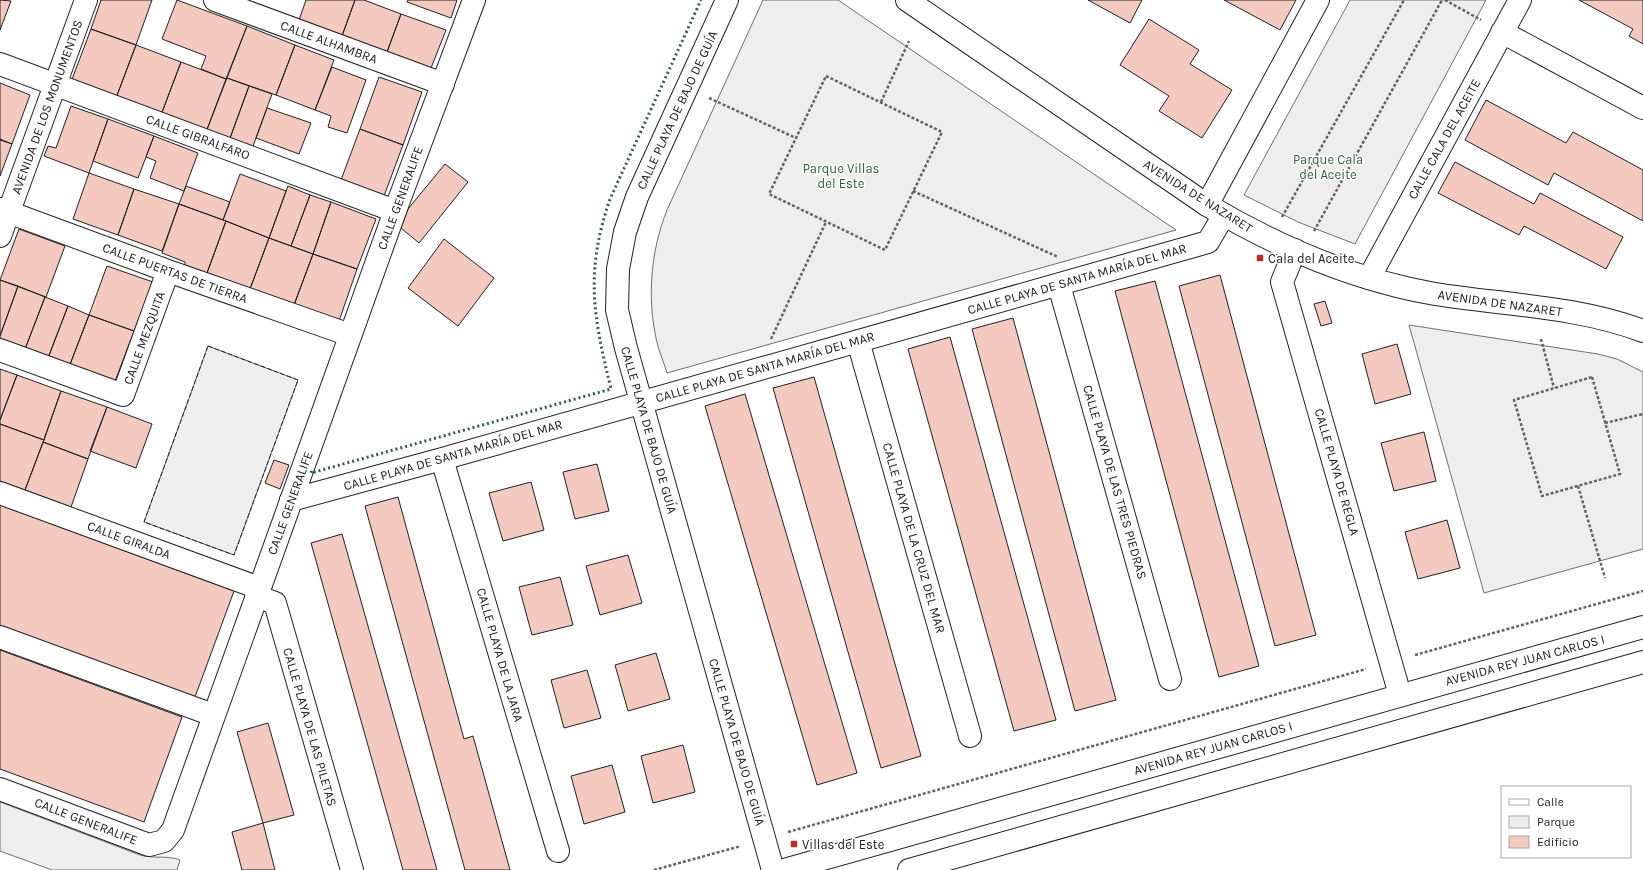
<svg xmlns="http://www.w3.org/2000/svg" width="1643" height="870" viewBox="0 0 1643 870" font-family="Karla,sans-serif">
	<style>
		.green { fill: #eee; stroke: #6f6f6f }
		.building { fill: #f3c9c0; stroke: #222 }
		.lines { fill: none; stroke-linecap: round; stroke-linejoin: round }
		.minor-casing { stroke: #222; stroke-width: 24 }
		.tertiary-casing { stroke: #222; stroke-width: 24 }
		.primary-casing { stroke: #222; stroke-width: 24 }
		.path { stroke: #646464; stroke-width: 2.5; stroke-dasharray: 3 2; stroke-linecap: butt }
		.minor { stroke: #fff; stroke-width: 22 }
		.tertiary { stroke: #fff; stroke-width: 22 }
		.primary { stroke: #fff; stroke-width: 22 }
		.hedge { stroke: #2f5e38; stroke-width: 3; stroke-dasharray: 2 3; stroke-linecap: butt }
		.fence { stroke: #222; stroke-width: 1; stroke-dasharray: 5 2; stroke-linecap: butt }
		.poi-dot { fill: #c62828; stroke: #fff; stroke-width: 1.5 }
		.labels { text-anchor: middle; dominant-baseline: central; stroke-width: 3; stroke-linejoin: round; paint-order: stroke }
		.street-label { font-size: 13px; fill: #222; stroke: #fff }
		.park-label { font-size: 13px; fill: #2f5e38; stroke: #fff }
		.poi-label { font-size: 13px; fill: #222; stroke: #fff; text-anchor: start }
	</style>
	<rect width="100%" height="100%" fill="#fff"/>
	<!-- green -->
	<path class="green" d="M763 0H838L1176 230 667 373C664 362 658 350 656 338 647 296 651 250 667 210Z
		M1350 0H1486L1355 244 1298 222 1244 195Z
		M1409 325 1598 354 1617 359 1643 372V549L1484 593Z
		M208 346 298 380 234 555 144 522Z
		M0 802 140 855C154 859 167 855 180 860L177 870H52L0 851Z"/>
	<!-- building -->
	<path class="building" d="M0 0 11 1 0 30Z
		M101 0H152L136 45 91 29Z
		M177 0 247 26 226 79 201 69 206 56 162 39Z
		M306 0H355L342 36 299 20Z
		M355 0H364L401 14 387 52 342 36Z
		M408 0H457L451 18 407 2Z
		M1088 0H1142L1130 23Z
		M1224 0H1296L1280 30Z
		M1579 0H1643V44L1629 36 1633 29Z
		M401 14 446 30 431 68 387 52Z
		M1149 19 1199 50 1190 64 1232 90 1202 138 1159 111 1169 96 1120 65Z
		M247 26 295 45 276 95 227 78Z
		M91 29 136 45 116 98 71 82Z
		M136 45 181 62 161 115 116 98Z
		M295 45 334 60 315 110 276 95Z
		M181 62 226 79 206 132 161 115Z
		M332 67 366 80 347 133 328 127 331 116 315 110Z
		M379 77 422 92 403 145 360 129Z
		M227 78 249 86 229 141 206 132Z
		M0 83 30 95 12 144 0 140Z
		M249 86 272 94 252 149 229 141Z
		M1486 100 1566 143 1573 132 1643 170V221L1554 173 1548 185 1465 140Z
		M71 106 108 119 89 173 44 156 48 146 56 148Z
		M267 108 311 123 299 154 256 138Z
		M108 119 154 136 138 178 93 161Z
		M360 129 403 145 384 196 341 180Z
		M154 136 198 153 184 191 150 178 156 161 146 157Z
		M0 139 12 144 0 176Z
		M1455 162 1534 204 1540 193 1623 237 1606 269 1524 226 1519 235 1438 193Z
		M445 164 468 182 419 243 401 228 408 209Z
		M89 173 134 189 118 235 73 219Z
		M240 174 286 191 269 238 223 220Z
		M186 186 230 202 223 220 179 204Z
		M288 186 310 195 291 246 269 238Z
		M134 189 179 204 162 251 118 235Z
		M310 195 331 202 313 254 291 246Z
		M331 202 376 219 357 269 313 254Z
		M179 204 226 221 207 273 185 265V262L162 253Z
		M226 221 269 238 250 289 207 273Z
		M19 229 65 246 46 297 0 280Z
		M269 238 313 254 294 305 250 289Z
		M444 239 494 278 458 326 408 288Z
		M313 254 357 269 339 321 294 305Z
		M107 266 153 282 134 331 89 315Z
		M1220 275 1316 635 1275 646 1179 286Z
		M0 280 18 286 0 336Z
		M1155 281 1259 666 1219 677 1115 291Z
		M18 286 45 297 25 349 0 340V336Z
		M45 297 68 306 48 358 25 349Z
		M1325 301 1332 323 1321 326 1314 304Z
		M68 306 89 315 69 367 48 358Z
		M89 315 134 331 114 384 69 367Z
		M1013 318 1116 700 1075 711 972 329Z
		M950 337 1056 720 1014 731 908 349Z
		M1397 344 1411 394 1375 404 1362 354Z
		M0 369 17 375 0 420Z
		M17 375 61 391 44 440 0 424V420Z
		M814 377 921 756 881 768 773 388Z
		M61 391 107 407 88 459 43 442Z
		M745 394 857 773 817 785 705 406Z
		M107 407 152 424 136 468 90 451Z
		M0 424 44 440 25 490 0 481Z
		M1424 432 1436 481 1394 491 1381 443Z
		M43 442 88 459 71 507 25 490Z
		M274 460 289 465 280 489 265 483Z
		M597 464 609 511 575 519 563 472Z
		M531 482 544 530 503 541 489 493Z
		M398 497 464 739 473 736 510 870H465L365 506Z
		M0 505 234 591 195 697 0 626Z
		M1447 520 1460 568 1418 579 1405 532Z
		M342 534 437 870H403L311 543Z
		M628 555 642 603 600 615 586 566Z
		M560 577 573 625 532 635 519 587Z
		M0 650 182 717 144 822 0 769Z
		M656 653 670 699 628 711 615 665Z
		M587 670 601 718 564 728 551 680Z
		M268 723 294 815 263 823 237 732Z
		M683 745 695 792 653 803 641 756Z
		M612 765 625 812 584 824 571 776Z
		M263 823 275 870H242L232 832Z"/>
	<g class="lines">
		<defs>
			<path id="minor" d="M215 0 443 84
				M727 0 637 197 625 232 618 269 617 310 626 348 773 870
				M1502 32 1643 108
				M0 64 395 211
				M1207 205 1318 0
				M0 209 168 271 350 335
				M0 236 86 0
				M1295 250 1282 282 1400 695
				M1369 278 1520 0
				M1059 285 1170 679
				M858 341 970 736
				M0 350 123 395 168 271
				M442 459 558 851
				M0 493 259 588
				M291 500 442 459 1208 242 1224 215
				M256 596 275 603 352 870
				M0 637 213 715"/>
			<path id="tertiary" d="M907 0 1207 205C1276 246 1354 280 1435 294 1504 305 1577 306 1643 331
				M0 789 149 845 164 841 173 830 395 211 474 0"/>
			<path id="primary" d="M784 870 1643 627
				M909 870 1643 662"/>
		</defs>
		<!-- minor casing -->
		<use href="#minor" class="minor-casing"/>
		<!-- tertiary casing -->
		<use href="#tertiary" class="tertiary-casing"/>
		<!-- primary casing -->
		<use href="#primary" class="primary-casing"/>
		<!-- path -->
		<path class="path" d="M1445 0 1481 20
			M826 76 942 132 885 250 769 194Z
			M709 98 796 138
			M881 102 909 41
			M913 191 1058 257
			M1282 217 1404 0
			M1314 231 1442 0
			M771 339 826 222
			M1541 339 1554 388
			M1592 377 1620 474 1542 496 1514 400Z
			M1605 423 1643 414
			M1578 486 1605 578
			M1415 655 1643 591
			M788 832 1366 669
			M654 870 741 846"/>
		<!-- minor -->
		<use href="#minor" class="minor"/>
		<!-- tertiary -->
		<use href="#tertiary" class="tertiary"/>
		<!-- primary -->
		<use href="#primary" class="primary"/>
		<!-- hedge -->
		<path class="hedge" d="M312 471 311 473 611 389C593 315 585 272 610 199L701 0"/>
		<!-- fence -->
		<path class="fence" d="M208 346 298 380 234 555 144 522Z"/>
	</g>
	<!-- markers -->
	<g class="poi-dot">
		<rect x="1256" y="254" width="8" height="8" rx="2"/>
		<rect x="790" y="840" width="8" height="8" rx="2"/>
	</g>
	<g class="labels">
		<!-- street labels -->
		<g class="street-label">
			<text transform="translate(329 42) rotate(20)">CALLE ALHAMBRA</text>
			<text transform="translate(47 107) rotate(-70)">AVENIDA DE LOS MONUMENTOS</text>
			<text transform="translate(677 110) rotate(-65)">CALLE PLAYA DE BAJO DE GUÍA</text>
			<text transform="translate(198 137) rotate(20)">CALLE GIBRALFARO</text>
			<text transform="translate(1444 139) rotate(-61)">CALLE CALA DEL ACEITE</text>
			<text transform="translate(1198 196) rotate(32)">AVENIDA DE NAZARET</text>
			<text transform="translate(400 198) rotate(-70)">CALLE GENERALIFE</text>
			<text transform="translate(175 273) rotate(20)">CALLE PUERTAS DE TIERRA</text>
			<text transform="translate(1077 279) rotate(-16)">CALLE PLAYA DE SANTA MARÍA DEL MAR</text>
			<text transform="translate(1500 303) rotate(8)">AVENIDA DE NAZARET</text>
			<text transform="translate(144 338) rotate(-70)">CALLE MEZQUITA</text>
			<text transform="translate(765 367) rotate(-16)">CALLE PLAYA DE SANTA MARÍA DEL MAR</text>
			<text transform="translate(649 430) rotate(74)">CALLE PLAYA DE BAJO DE GUÍA</text>
			<text transform="translate(453 455) rotate(-16)">CALLE PLAYA DE SANTA MARÍA DEL MAR</text>
			<text transform="translate(1337 472) rotate(74)">CALLE PLAYA DE REGLA</text>
			<text transform="translate(1115 482) rotate(74)">CALLE PLAYA DE LAS TRES PIEDRAS</text>
			<text transform="translate(290 503) rotate(-70)">CALLE GENERALIFE</text>
			<text transform="translate(914 538) rotate(74)">CALLE PLAYA DE LA CRUZ DEL MAR</text>
			<text transform="translate(129 540) rotate(20)">CALLE GIRALDA</text>
			<text transform="translate(500 655) rotate(74)">CALLE PLAYA DE LA JARA</text>
			<text transform="translate(1525 660) rotate(-15)">AVENIDA REY JUAN CARLOS I</text>
			<text transform="translate(310 727) rotate(74)">CALLE PLAYA DE LAS PILETAS</text>
			<text transform="translate(737 742) rotate(74)">CALLE PLAYA DE BAJO DE GUÍA</text>
			<text transform="translate(1213 748) rotate(-16)">AVENIDA REY JUAN CARLOS I</text>
			<text transform="translate(86 821) rotate(21)">CALLE GENERALIFE</text>
		</g>
		<!-- park labels -->
		<g class="park-label">
			<text x="1328" y="159">Parque Cala<tspan x="1328" dy="15">del Aceite</tspan></text>
			<text x="841" y="168">Parque Villas<tspan x="841" dy="15">del Este</tspan></text>
		</g>
		<!-- poi labels -->
		<g class="poi-label">
			<text x="1268" y="258">Cala del Aceite</text>
			<text x="802" y="844">Villas del Este</text>
		</g>
	</g>
	<!-- legend -->
	<rect x="1501" y="786" width="130" height="72" fill="#ffffff" stroke="#a7a7a7"/>
	<rect x="1509" y="799" width="20" height="6" fill="#ffffff" stroke="#a7a7a7"/>
	<text x="1537" y="806" font-size="12" fill="#222222">Calle</text>
	<rect x="1509" y="816" width="20" height="12" fill="#eeeeee" stroke="#a7a7a7"/>
	<text x="1537" y="826" font-size="12" fill="#222222">Parque</text>
	<rect x="1509" y="836" width="20" height="12" fill="#f3c9c0" stroke="#a7a7a7"/>
	<text x="1537" y="846" font-size="12" fill="#222222">Edificio</text>
</svg>
